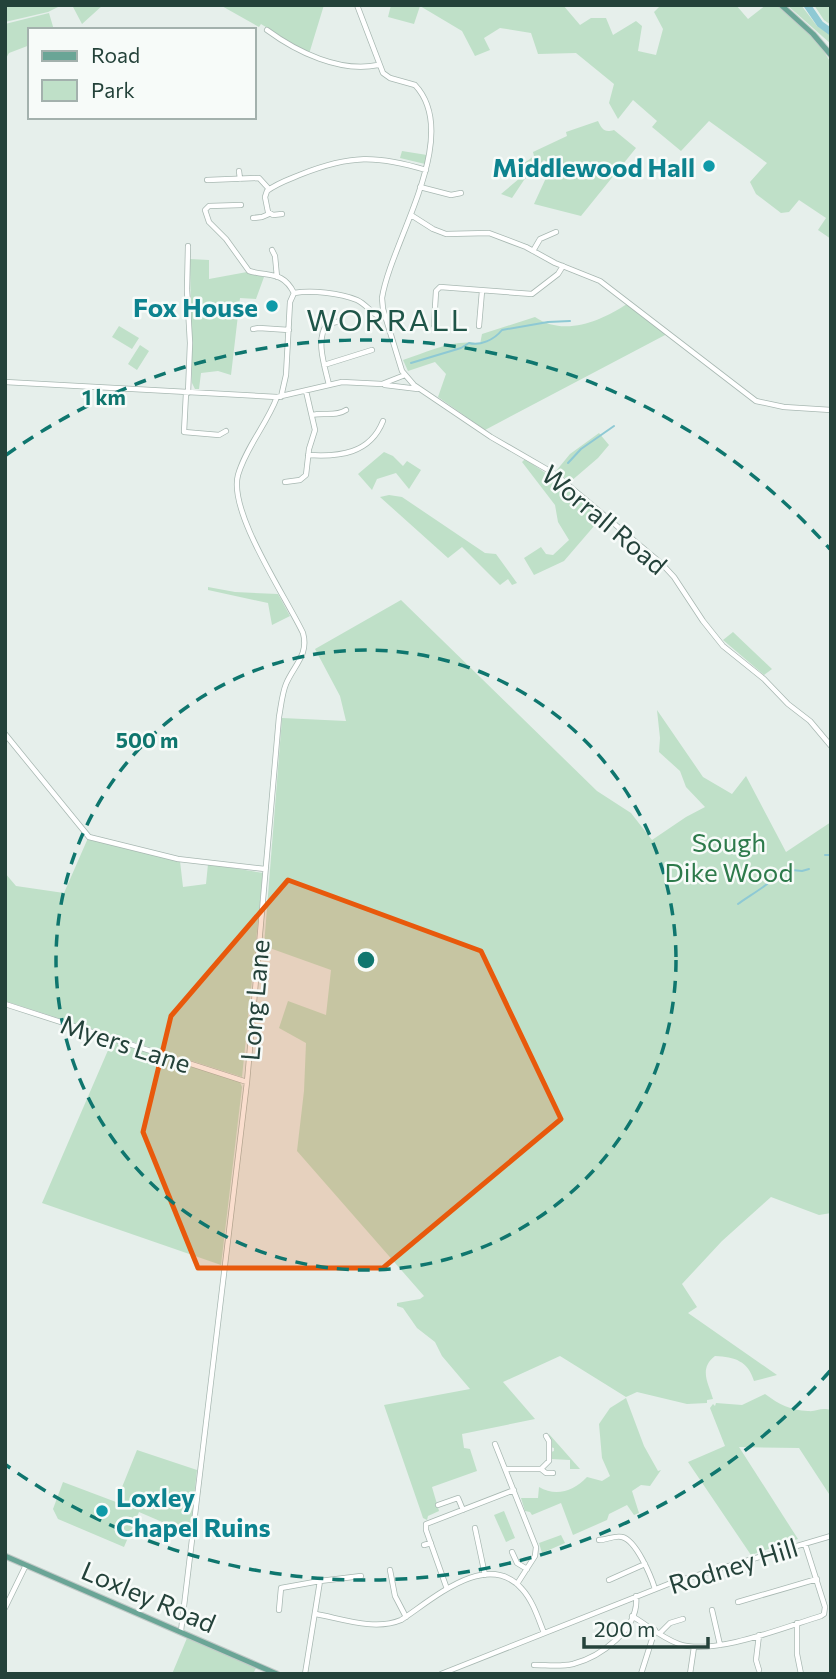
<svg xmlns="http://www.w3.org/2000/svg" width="836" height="1679" viewBox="0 0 836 1679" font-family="Commissioner,sans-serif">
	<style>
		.green { fill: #bfe0c8 }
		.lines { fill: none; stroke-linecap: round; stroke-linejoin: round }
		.stream { stroke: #8ec9d4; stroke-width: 2 }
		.river { stroke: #8ec9d4; stroke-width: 7 }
		.minor-casing { stroke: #a8b8b2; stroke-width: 6 }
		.major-casing { stroke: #c2cac8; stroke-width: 7 }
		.minor { stroke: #fff; stroke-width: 4.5 }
		.major { stroke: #6aa596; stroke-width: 5 }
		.marked { fill: #e8590c; fill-opacity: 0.2; stroke: #e8590c; stroke-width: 5; stroke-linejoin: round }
		.ring { fill: none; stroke: #0f766e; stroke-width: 3.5; stroke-dasharray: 12 9 }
		.culture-dot { fill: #0f9aa8; stroke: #f7fbf9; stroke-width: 2.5 }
		.labels { text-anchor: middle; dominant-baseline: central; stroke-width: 5; stroke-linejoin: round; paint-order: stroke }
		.culture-label { font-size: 26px; font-weight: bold; fill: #0d838f; stroke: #f7fbf9; text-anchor: end }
		.street-label { font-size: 26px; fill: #24423a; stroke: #f7fbf9 }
		.park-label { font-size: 26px; fill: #2d7a4b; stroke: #f7fbf9 }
		.quarter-label { font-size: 30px; letter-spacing: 2px; fill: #1f5548; stroke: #f7fbf9 }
		.centre { fill: #0f766e; stroke: #f7fbf9; stroke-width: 3.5 }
		.ring-label { font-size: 21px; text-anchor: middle; font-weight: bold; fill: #0f766e; stroke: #f7fbf9; stroke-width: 5; stroke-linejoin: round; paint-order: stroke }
	</style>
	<rect width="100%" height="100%" fill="#e6efeb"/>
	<!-- green -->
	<path class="green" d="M5 5H62L48 12 5 22Z
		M72 5H103L82 24Z
		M220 5H324L309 54 261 24 259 27Z
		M391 5H563L580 25 591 18H606L613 35 636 21 642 26 638 51 656 55 663 29 654 12 661 5H736L748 19 766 5H779L817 40 831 63V239L818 230 826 218 799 200 789 212 781 213 756 194 750 182 767 163 709 121 681 151 652 127 657 121 633 100 618 119 609 103 614 84 576 53 538 54 531 33 500 28 484 38 490 50 475 56 462 31 420 6 414 24 388 17Z
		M787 5H801L817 26 831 35V44Z
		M814 5H831V25L824 20Z
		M49 13 54 30H30V45L9 53 5 60V24Z
		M598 121C602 129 604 133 614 130L636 148 581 216 534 204 551 167 544 160 524 180 512 198 501 194 520 178V166L534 156 533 152 567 136 566 132Z
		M402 151 427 155 425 164 400 158Z
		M190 259 209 260V279L247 272 264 277 256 299 240 298 231 375 218 371 201 373 199 389H195L192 383Z
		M627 304 667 334 485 430 438 397 446 374 435 362 408 371 403 360C428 352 455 338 480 344L482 334 535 317C564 337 601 321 627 304Z
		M119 326 139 338 132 349 112 337Z
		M140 345 149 351 137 370 128 364Z
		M599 433 609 445 598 458 570 482 556 471 570 454Z
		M384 452 393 456 403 466 407 461 421 470 409 489 396 473 377 479 372 490 358 474Z
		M525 459 566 487 601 518 564 561 534 575 524 558 541 547 546 554 553 555 569 540 558 522 555 505 522 462Z
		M389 495 402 497 485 553 496 554 517 583 512 585 508 579 500 585 462 547 448 558 380 497Z
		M208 587 235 592 278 594 290 616 272 625 268 603 208 590Z
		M401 600 597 791 631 813 652 840 686 817 705 807 686 787 680 771 659 752 660 738 657 710 703 777 732 794 746 776 786 852 831 822V1213L819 1215 771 1197 722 1241 682 1284 697 1307 688 1313 777 1375 754 1381C748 1361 735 1357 715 1356 698 1369 709 1384 713 1399L707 1400V1403L687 1404 637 1392 626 1397 560 1356 503 1382 535 1419 462 1434 464 1448 470 1449 477 1471 432 1487 439 1511 428 1516 427 1520 423 1518 421 1512 384 1405 470 1389 442 1356 435 1342 417 1328 403 1308 397 1306V1303L420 1299 424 1296 297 1151 304 1091 306 1043 279 1028 288 1001 326 1015 331 970 264 946 282 718 346 721 340 696 315 649Z
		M733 632 772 669 764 675 723 640Z
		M88 838 180 861 183 887 206 884 208 864 263 873 242 1077 5 1001V873L16 886 64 893Z
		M112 1041 240 1082 242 1087 221 1265 42 1203Z
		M765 1394C780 1405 790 1410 808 1411 817 1412 820 1407 831 1410V1497L799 1448 739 1447 798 1539 751 1555 688 1462 725 1446 710 1408 713 1404 715 1406 716 1403 742 1405Z
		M626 1398 644 1446 658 1471 661 1470 650 1486 641 1485 632 1491 639 1513 634 1515 627 1505 609 1514 607 1520 573 1535 561 1503 532 1515 530 1512 525 1511 521 1498H538L539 1487C556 1497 574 1491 587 1477L602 1481 610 1476 602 1458 599 1424 610 1408Z
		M549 1434 580 1469H570V1460L551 1459V1452L554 1451V1448L550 1447Z
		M137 1450 197 1470 190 1534 139 1512 124 1547 58 1519 53 1509 63 1482 116 1502Z
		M504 1511 515 1538 506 1542 494 1515Z
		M561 1535 565 1543 542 1553 539 1543Z
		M187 1638 256 1668 253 1674H172Z"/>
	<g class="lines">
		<!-- stream -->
		<path class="stream" d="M411 363 461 348 469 343C480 346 494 340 502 330L548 322 570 321
			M568 463 581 449 614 426
			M825 855H831
			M738 904C750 895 776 881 782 869L802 871 809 869"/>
		<!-- river -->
		<path class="river" d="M807 5 820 24 831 32"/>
		<defs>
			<path id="minor" d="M357 5 383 73 390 78 415 85C463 136 391 241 382 298L383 309 402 371 414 385 491 437 555 474 662 564 674 577 703 621 723 646 764 679 788 704 810 721 831 746
				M267 30C297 52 340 73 378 65
				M239 171 240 179
				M207 180 259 178 269 189
				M420 187 451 195 461 193
				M241 205 209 206 205 210 209 222 226 239 249 271C270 277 283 271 294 293
				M282 214 273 215 268 212 265 197 267 191C277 183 290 179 302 174 350 155 377 155 426 170
				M411 215 433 229 446 234 489 233 526 247 555 263 600 281 756 401 784 407 831 410
				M253 218 262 217 269 214
				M272 250 275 256 277 277
				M533 251 540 239 556 232
				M294 293C312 290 340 293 357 300 368 305 374 318 385 317
				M434 325 436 291 440 287 532 294 558 274 563 266
				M479 326 482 291
				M253 329 259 328 289 330
				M324 365 372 350
				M5 382 277 397 342 382 382 384 405 375
				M329 385C325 367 315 340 327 324L341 321
				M385 385 418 389
				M186 393 184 432 219 435 226 431
				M188 393 190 343 187 290 188 246
				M281 397 286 375 290 302 294 293
				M312 415C323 412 336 417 346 410
				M308 455C339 457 370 454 383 421
				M285 482 300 480 306 475 309 449 315 430 306 391
				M5 734 89 837 178 859 265 869
				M5 1004 247 1082
				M495 1444 536 1547 535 1556 517 1584
				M506 1469H541L549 1461V1441L546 1436
				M541 1469 546 1473H553
				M438 1505 458 1498 463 1510
				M475 1528 485 1575
				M599 1540C607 1540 615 1535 622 1537 636 1540 651 1576 655 1589
				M424 1545 431 1543
				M512 1552 517 1563 527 1569
				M390 1570 395 1596 406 1617
				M609 1580 645 1564
				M320 1581 361 1576
				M447 1589 426 1530V1524L514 1490
				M738 1602 817 1579
				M5 1608 26 1565
				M279 1610 281 1588 320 1581 305 1674
				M712 1610 720 1645
				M316 1614C343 1619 375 1631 401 1620 432 1600 487 1549 522 1589 533 1601 538 1618 544 1633
				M632 1616C647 1625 662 1638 679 1644 714 1656 785 1627 821 1616L824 1614 825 1607 805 1544
				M797 1623V1654L801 1674
				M181 1631 247 1082 279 717C281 706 282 694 286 684 294 665 309 655 303 633 286 597 228 512 238 475 246 447 267 424 277 397
				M660 1633 670 1623 683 1619
				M759 1635 756 1660 759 1670
				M534 1665C547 1665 560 1667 573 1664 600 1657 640 1629 636 1596
				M441 1674 671 1583 831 1536
				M641 1674 655 1630
				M690 1674 694 1647"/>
			<path id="major" d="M781 5 813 34 831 55
				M5 1556 277 1674"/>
		</defs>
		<!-- minor casing -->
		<use href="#minor" class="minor-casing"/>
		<!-- major casing -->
		<use href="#major" class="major-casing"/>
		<!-- minor -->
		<use href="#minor" class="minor"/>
		<!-- major -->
		<use href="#major" class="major"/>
	</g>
	<!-- marked area -->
	<path class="marked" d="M288 880 481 951 561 1119 383 1268H198L143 1132 171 1016Z"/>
	<!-- distance rings -->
	<g class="ring">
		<circle cx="366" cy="960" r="310"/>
		<path d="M830 1371A620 620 0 0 1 6 1465M6 455A620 620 0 0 1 830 549"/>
	</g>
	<!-- markers -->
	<g class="culture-dot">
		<circle cx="709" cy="166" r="7"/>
		<circle cx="272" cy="306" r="7"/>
		<circle cx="102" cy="1511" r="7"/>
	</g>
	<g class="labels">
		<!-- culture labels -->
		<g class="culture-label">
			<text x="695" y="166">Middlewood Hall</text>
			<text x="258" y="306">Fox House</text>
			<text x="116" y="1496" text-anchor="start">Loxley<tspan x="116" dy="30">Chapel Ruins</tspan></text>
		</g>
		<!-- street labels -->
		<g class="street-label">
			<text transform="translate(605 519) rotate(40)">Worrall Road</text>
			<text transform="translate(254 1000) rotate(-85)">Long Lane</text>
			<text transform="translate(126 1043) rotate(18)">Myers Lane</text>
			<text transform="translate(733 1565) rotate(-17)">Rodney Hill</text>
			<text transform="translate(149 1596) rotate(23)">Loxley Road</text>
		</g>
		<!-- park labels -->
		<g class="park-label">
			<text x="729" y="841">Sough<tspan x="729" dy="30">Dike Wood</tspan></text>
		</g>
		<!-- quarter labels -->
		<g class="quarter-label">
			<text x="388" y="318">WORRALL</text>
		</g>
	</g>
	<circle cx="366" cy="960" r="10" class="centre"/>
	<g class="ring-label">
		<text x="104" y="405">1 km</text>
		<text x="147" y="748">500 m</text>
	</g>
	<!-- border -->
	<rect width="836" height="1679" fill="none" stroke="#24423a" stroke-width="14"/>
	<!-- legend -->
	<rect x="28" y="28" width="228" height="91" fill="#f7fbf9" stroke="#a3b1ad" stroke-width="2"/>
	<rect x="42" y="51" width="35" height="10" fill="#6aa596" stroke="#a3b1ad" stroke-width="2"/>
	<text x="91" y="63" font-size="21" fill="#24423a">Road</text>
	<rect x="42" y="80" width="35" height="21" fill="#bfe0c8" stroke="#a3b1ad" stroke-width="2"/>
	<text x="91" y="98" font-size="21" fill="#24423a">Park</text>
	<!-- scale -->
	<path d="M584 1637v10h124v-10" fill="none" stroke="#24423a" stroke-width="3.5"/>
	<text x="594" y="1637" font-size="21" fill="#24423a" stroke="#f7fbf9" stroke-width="5" paint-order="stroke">200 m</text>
</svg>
